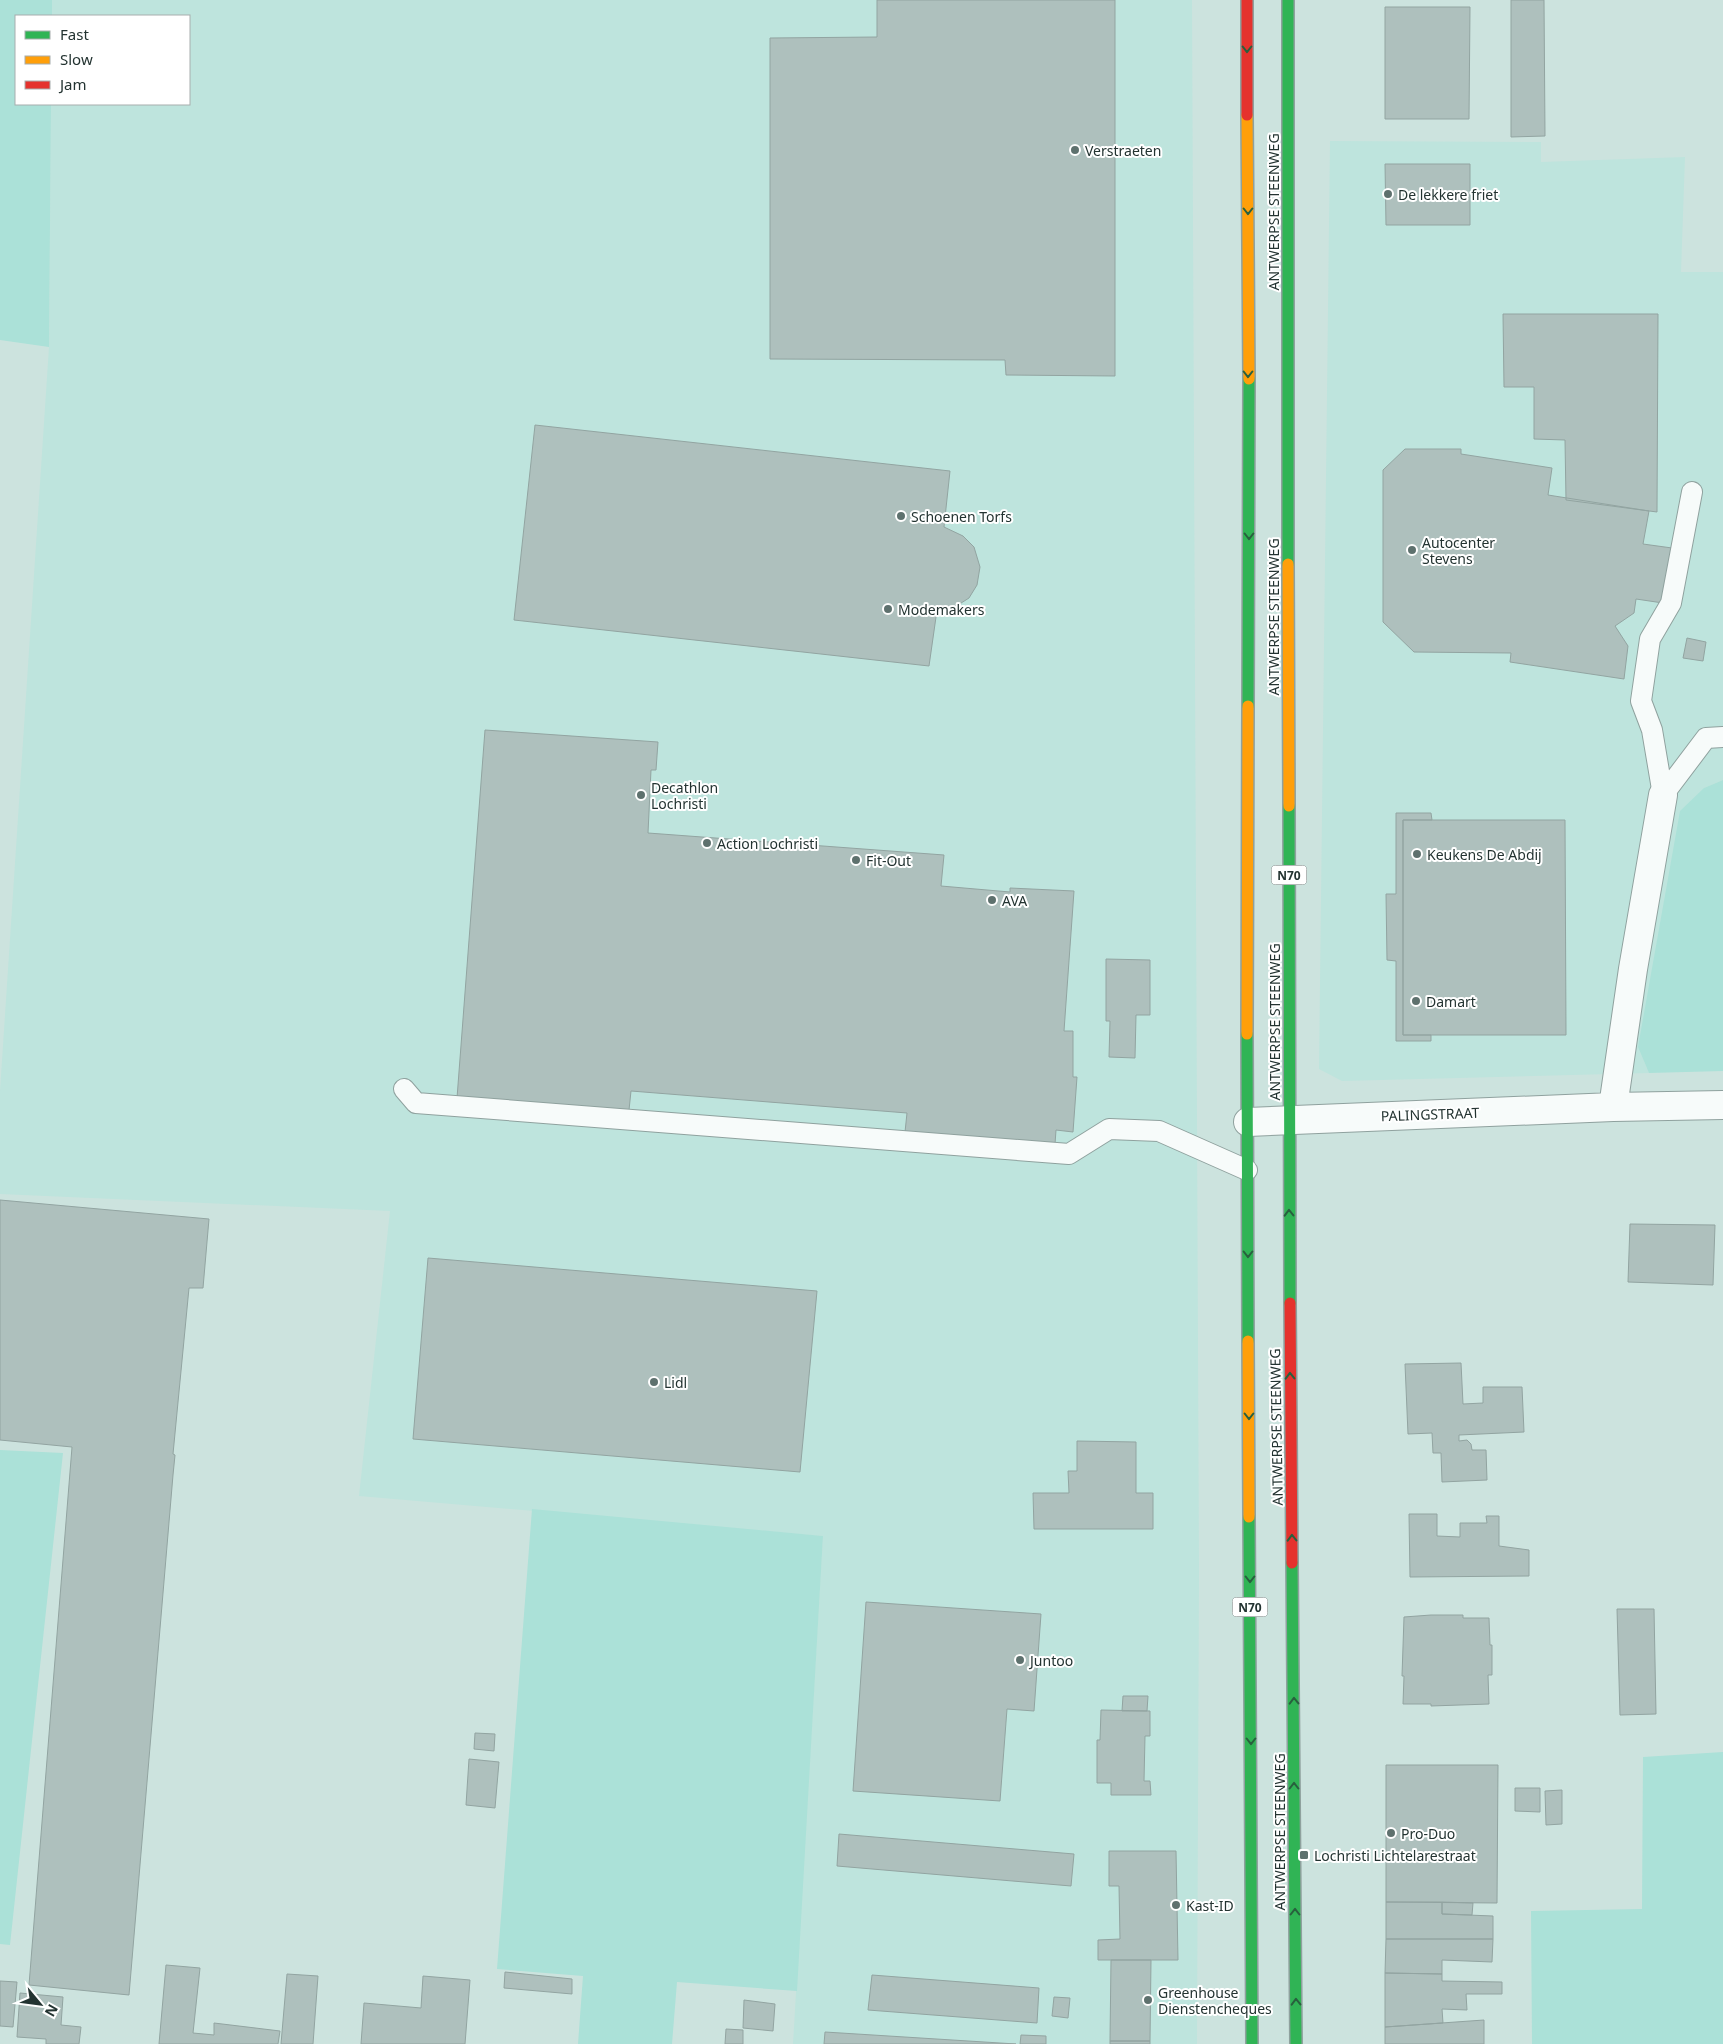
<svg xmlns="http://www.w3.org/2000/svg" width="1723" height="2044" viewBox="0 0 1723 2044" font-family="'Noto Sans',sans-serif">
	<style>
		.built { fill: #bee4dd }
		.green { fill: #abe1d8 }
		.building { fill: #aec0bd; stroke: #92a4a1 }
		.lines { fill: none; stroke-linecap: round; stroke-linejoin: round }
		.lane-casing { stroke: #8fa19e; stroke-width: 22 }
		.street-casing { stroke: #8fa19e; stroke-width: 30 }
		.fast-casing { stroke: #8fa19e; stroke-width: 14 }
		.slow-casing { stroke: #8fa19e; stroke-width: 14 }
		.jam-casing { stroke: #8fa19e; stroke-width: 14 }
		.lane { stroke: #f7fbfa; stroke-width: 20 }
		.street { stroke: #f7fbfa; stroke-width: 28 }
		.fast { stroke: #30b455; stroke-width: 11 }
		.slow { stroke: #ff9f0a; stroke-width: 11 }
		.jam { stroke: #e5322d; stroke-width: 11 }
		.oneway { stroke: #28603e }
		.poi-dot { fill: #5e716e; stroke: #fff; stroke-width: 2 }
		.labels { text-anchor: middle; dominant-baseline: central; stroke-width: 4; stroke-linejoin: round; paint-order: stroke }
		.shield { fill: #fff; stroke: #65706f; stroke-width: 1 }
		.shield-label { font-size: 12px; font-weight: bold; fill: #233331 }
		.poi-label { font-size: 14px; fill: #233331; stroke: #fff; text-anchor: start }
		.street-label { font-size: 14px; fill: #233331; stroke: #fff }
	</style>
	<rect width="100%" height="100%" fill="#cce3de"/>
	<!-- built -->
	<path class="built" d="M52 0H1192L1199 1571 1197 2044H793L823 1536 359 1496 390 1211 0 1194V1091L49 347 51 104H189V16H52Z
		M1330 141 1541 142V162L1685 157 1681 272H1723V780L1704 788 1638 1047 1649 1073 1342 1081 1319 1069Z"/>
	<!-- green -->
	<path class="green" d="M0 0H52V16H16V104H51L49 347 0 340Z
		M1723 780V1071L1649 1073 1638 1047 1680 811 1704 788Z
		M0 1450 63 1453 10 1945 0 1944Z
		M532 1509 823 1536 797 1991 677 1982 672 2044H578L583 1976 497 1969Z
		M1723 1752V2044H1532L1531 1911 1642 1909 1643 1757Z"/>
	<!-- building -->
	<path class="building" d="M877 0H1115V376L1006 375 1005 360 770 359V38L877 37Z
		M1511 0H1544L1545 136 1511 137Z
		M1385 7H1470L1469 119H1385Z
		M1385 164H1470V225H1386Z
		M1503 314H1658L1657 512 1566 500 1565 440 1534 439V387H1504Z
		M535 425 950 471 944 527 963 536 974 547 980 567 977 585 969 598 958 605 937 610 929 666 514 620Z
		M1405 449H1461V454L1552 468 1548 495 1649 511 1643 544 1672 548 1663 603 1636 599 1634 613 1615 626 1628 646 1624 679 1510 662 1511 653 1414 652 1383 622V470Z
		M1687 638 1706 642 1703 661 1683 658Z
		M485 730 658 742 656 770H651L648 833 944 855 941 886 1010 892V888L1074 891 1064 1031H1073V1077H1077L1073 1132 1056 1130 1055 1144 905 1132 907 1113 631 1091 629 1110 457 1098Z
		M1396 813H1431L1432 820H1403V1035H1431V1041H1396V961L1387 960 1386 894H1396Z
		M1403 820H1565L1566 1035H1403Z
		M1106 959 1150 960V1015H1136L1135 1058 1109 1057 1110 1021H1106Z
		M0 1200 209 1219 203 1288H189L173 1454 175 1455 173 1475 129 1995 29 1985 72 1447 0 1440Z
		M1630 1224 1715 1225 1713 1285 1628 1282Z
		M428 1258 817 1291 800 1472 413 1439Z
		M1461 1363 1463 1404 1483 1403V1387H1522L1524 1432 1459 1435V1441L1467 1440 1471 1444 1472 1450H1486L1487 1480 1442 1482 1441 1453H1433L1432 1433 1408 1434 1405 1364Z
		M1077 1441 1136 1442V1493H1153V1529H1034L1033 1493H1069L1068 1471H1077Z
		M1409 1514H1437V1536L1460 1537V1523H1487L1486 1516H1499V1546L1529 1550V1576L1410 1577Z
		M866 1602 1041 1614 1034 1711 1007 1709 1000 1801 853 1791Z
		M1617 1609H1654L1656 1714 1620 1715Z
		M1431 1615H1463V1618H1489L1490 1645H1492V1675H1488L1489 1704 1431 1706V1704H1403L1404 1676H1402L1404 1617Z
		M1123 1696H1148L1147 1711H1122Z
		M1101 1710 1150 1711V1736H1145L1144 1781H1150L1151 1795H1111V1783H1097V1740H1100Z
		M475 1733 495 1734 494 1751 474 1749Z
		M469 1759 499 1762 495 1808 466 1805Z
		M1386 1765H1498L1497 1903 1386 1902Z
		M1515 1788H1540V1812L1515 1811Z
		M1562 1790V1824L1546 1825 1545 1791Z
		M839 1834 1074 1854 1071 1886 837 1866Z
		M1109 1851H1176L1178 1960H1098V1940L1120 1939 1119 1886H1109Z
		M1386 1902H1442V1914L1493 1916V1939H1386Z
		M1442 1902 1473 1903 1472 1915 1442 1914Z
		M1386 1939H1493L1492 1962 1442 1960V1974L1385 1973Z
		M1111 1960H1151L1150 2041H1110Z
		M166 1965 200 1968 193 2033 214 2035V2023L280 2031 278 2044H159Z
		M505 1972 572 1979V1994L504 1988Z
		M1385 1973 1442 1974V1981L1502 1982V1994H1466L1467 2010 1442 2009 1443 2023 1385 2027Z
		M287 1974 318 1976 313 2044H281Z
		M872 1975 1039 1988 1037 2023 868 2010Z
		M423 1976 470 1980 465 2044H361L364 2003 421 2008Z
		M0 1981 17 1982 13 2027 0 2026Z
		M20 1993 63 1997 61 2025 81 2027 79 2044H46V2039L17 2037Z
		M1054 1997 1070 1998 1068 2018 1052 2016Z
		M744 2000 775 2004 773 2031 743 2028Z
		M1484 2020V2044H1385V2027Z
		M726 2029 743 2030V2044H725Z
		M825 2032 1016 2044H824Z
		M1021 2035 1046 2036V2044H1020Z
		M1110 2041H1150V2044H1110Z"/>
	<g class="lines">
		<defs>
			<path id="lane" d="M1663 795 1652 730 1641 701 1650 639 1671 603 1692 492
				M1663 795 1706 738 1723 737
				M404 1089 416 1103 1069 1154 1109 1129 1159 1131 1247 1170"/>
			<path id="street" d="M1613 1107 1633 969 1663 795
				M1248 1122 1613 1107 1723 1105"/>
			<path id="fast" d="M1288 0V564
				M1248 706 1249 379
				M1289 806 1290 1303
				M1247 1034 1248 1341
				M1249 1517 1252 2044
				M1292 1563 1296 2044"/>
			<path id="slow" d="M1247 115 1249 379
				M1288 564 1289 806
				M1247 1034 1248 706
				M1248 1341 1249 1517"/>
			<path id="jam" d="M1247 0V115
				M1290 1303 1292 1563"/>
		</defs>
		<!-- lane casing -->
		<use href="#lane" class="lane-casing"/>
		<!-- street casing -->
		<use href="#street" class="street-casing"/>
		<!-- fast casing -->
		<use href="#fast" class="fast-casing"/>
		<!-- slow casing -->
		<use href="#slow" class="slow-casing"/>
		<!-- jam casing -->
		<use href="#jam" class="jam-casing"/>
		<!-- lane -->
		<use href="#lane" class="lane"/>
		<!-- street -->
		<use href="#street" class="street"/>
		<!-- fast -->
		<use href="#fast" class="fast"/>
		<!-- slow -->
		<use href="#slow" class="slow"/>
		<!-- jam -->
		<use href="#jam" class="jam"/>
	</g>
	<!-- one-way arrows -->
	<defs><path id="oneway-chevron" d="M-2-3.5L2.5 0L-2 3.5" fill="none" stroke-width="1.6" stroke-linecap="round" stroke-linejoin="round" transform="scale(1.25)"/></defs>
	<g class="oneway">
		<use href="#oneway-chevron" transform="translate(1247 49) rotate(90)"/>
		<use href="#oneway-chevron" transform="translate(1248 211) rotate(90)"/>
		<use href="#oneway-chevron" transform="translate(1248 374) rotate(90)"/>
		<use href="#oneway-chevron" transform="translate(1249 536) rotate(90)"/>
		<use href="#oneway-chevron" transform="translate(1289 1213) rotate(-91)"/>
		<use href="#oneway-chevron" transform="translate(1248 1254) rotate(90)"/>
		<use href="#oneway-chevron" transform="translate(1290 1376) rotate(-91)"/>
		<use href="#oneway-chevron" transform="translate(1249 1416) rotate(90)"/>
		<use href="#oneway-chevron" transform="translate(1292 1538) rotate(-91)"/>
		<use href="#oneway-chevron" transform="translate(1250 1579) rotate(90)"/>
		<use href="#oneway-chevron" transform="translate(1294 1701) rotate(-91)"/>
		<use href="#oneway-chevron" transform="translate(1251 1741) rotate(90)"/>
		<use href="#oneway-chevron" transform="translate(1294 1786) rotate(-90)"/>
		<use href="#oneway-chevron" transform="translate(1295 1912) rotate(-90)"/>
		<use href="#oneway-chevron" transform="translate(1296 2002) rotate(-91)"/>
	</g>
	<!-- markers -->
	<g class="poi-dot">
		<circle cx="1075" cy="150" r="5"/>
		<circle cx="1388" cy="194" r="5"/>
		<circle cx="901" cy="516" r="5"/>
		<circle cx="1412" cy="550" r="5"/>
		<circle cx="888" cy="609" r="5"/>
		<circle cx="641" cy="795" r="5"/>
		<circle cx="707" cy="843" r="5"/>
		<circle cx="1417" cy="854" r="5"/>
		<circle cx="856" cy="860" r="5"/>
		<circle cx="992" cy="900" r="5"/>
		<circle cx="1416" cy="1001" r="5"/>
		<circle cx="654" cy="1382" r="5"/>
		<circle cx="1020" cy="1660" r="5"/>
		<circle cx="1391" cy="1833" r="5"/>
		<rect x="1299" y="1850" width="10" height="10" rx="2.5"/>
		<circle cx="1176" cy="1905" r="5"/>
		<circle cx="1148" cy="2000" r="5"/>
	</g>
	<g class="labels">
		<!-- shield labels -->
		<g class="shield">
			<rect x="1271.5" y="865.5" width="35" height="19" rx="4"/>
			<rect x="1232.5" y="1597.5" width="35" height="19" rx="4"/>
		</g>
		<g class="shield-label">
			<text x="1289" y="875">N70</text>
			<text x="1250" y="1607">N70</text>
		</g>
		<!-- poi labels -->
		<g class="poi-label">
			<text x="1085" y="150">Verstraeten</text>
			<text x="1398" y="194">De lekkere friet</text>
			<text x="911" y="516">Schoenen Torfs</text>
			<text x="1422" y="542">Autocenter<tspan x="1422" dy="16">Stevens</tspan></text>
			<text x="898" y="609">Modemakers</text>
			<text x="651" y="787">Decathlon<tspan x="651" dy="16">Lochristi</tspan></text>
			<text x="717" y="843">Action Lochristi</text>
			<text x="1427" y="854">Keukens De Abdij</text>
			<text x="866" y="860">Fit-Out</text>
			<text x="1002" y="900">AVA</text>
			<text x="1426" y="1001">Damart</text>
			<text x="664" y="1382">Lidl</text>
			<text x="1030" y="1660">Juntoo</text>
			<text x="1401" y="1833">Pro-Duo</text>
			<text x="1314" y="1855">Lochristi Lichtelarestraat</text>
			<text x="1186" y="1905">Kast-ID</text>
			<text x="1158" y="1992">Greenhouse<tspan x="1158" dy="16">Dienstencheques</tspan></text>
		</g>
		<!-- street labels -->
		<g class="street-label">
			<text transform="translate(1273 212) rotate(-90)">ANTWERPSE STEENWEG</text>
			<text transform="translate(1273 617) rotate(-90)">ANTWERPSE STEENWEG</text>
			<text transform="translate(1274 1022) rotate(-90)">ANTWERPSE STEENWEG</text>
			<text transform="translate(1430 1114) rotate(-2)">PALINGSTRAAT</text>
			<text transform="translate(1276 1427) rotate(-91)">ANTWERPSE STEENWEG</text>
			<text transform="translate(1279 1832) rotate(-90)">ANTWERPSE STEENWEG</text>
		</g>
	</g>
	<!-- legend -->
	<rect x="15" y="15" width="175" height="90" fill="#ffffff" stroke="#a7adad"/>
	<rect x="25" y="31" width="25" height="8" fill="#30b455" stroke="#a7adad"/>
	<text x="60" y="40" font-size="15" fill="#233331">Fast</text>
	<rect x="25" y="56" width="25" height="8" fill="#ff9f0a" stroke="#a7adad"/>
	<text x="60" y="65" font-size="15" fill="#233331">Slow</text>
	<rect x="25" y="81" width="25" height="8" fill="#e5322d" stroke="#a7adad"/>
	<text x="60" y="90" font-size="15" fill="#233331">Jam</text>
	<!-- north arrow -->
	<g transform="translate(40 2004) rotate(119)" stroke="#ffffff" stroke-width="4" paint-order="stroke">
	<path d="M0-4L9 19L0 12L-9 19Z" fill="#233331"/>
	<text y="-8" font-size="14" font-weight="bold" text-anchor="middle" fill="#233331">N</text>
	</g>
</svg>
